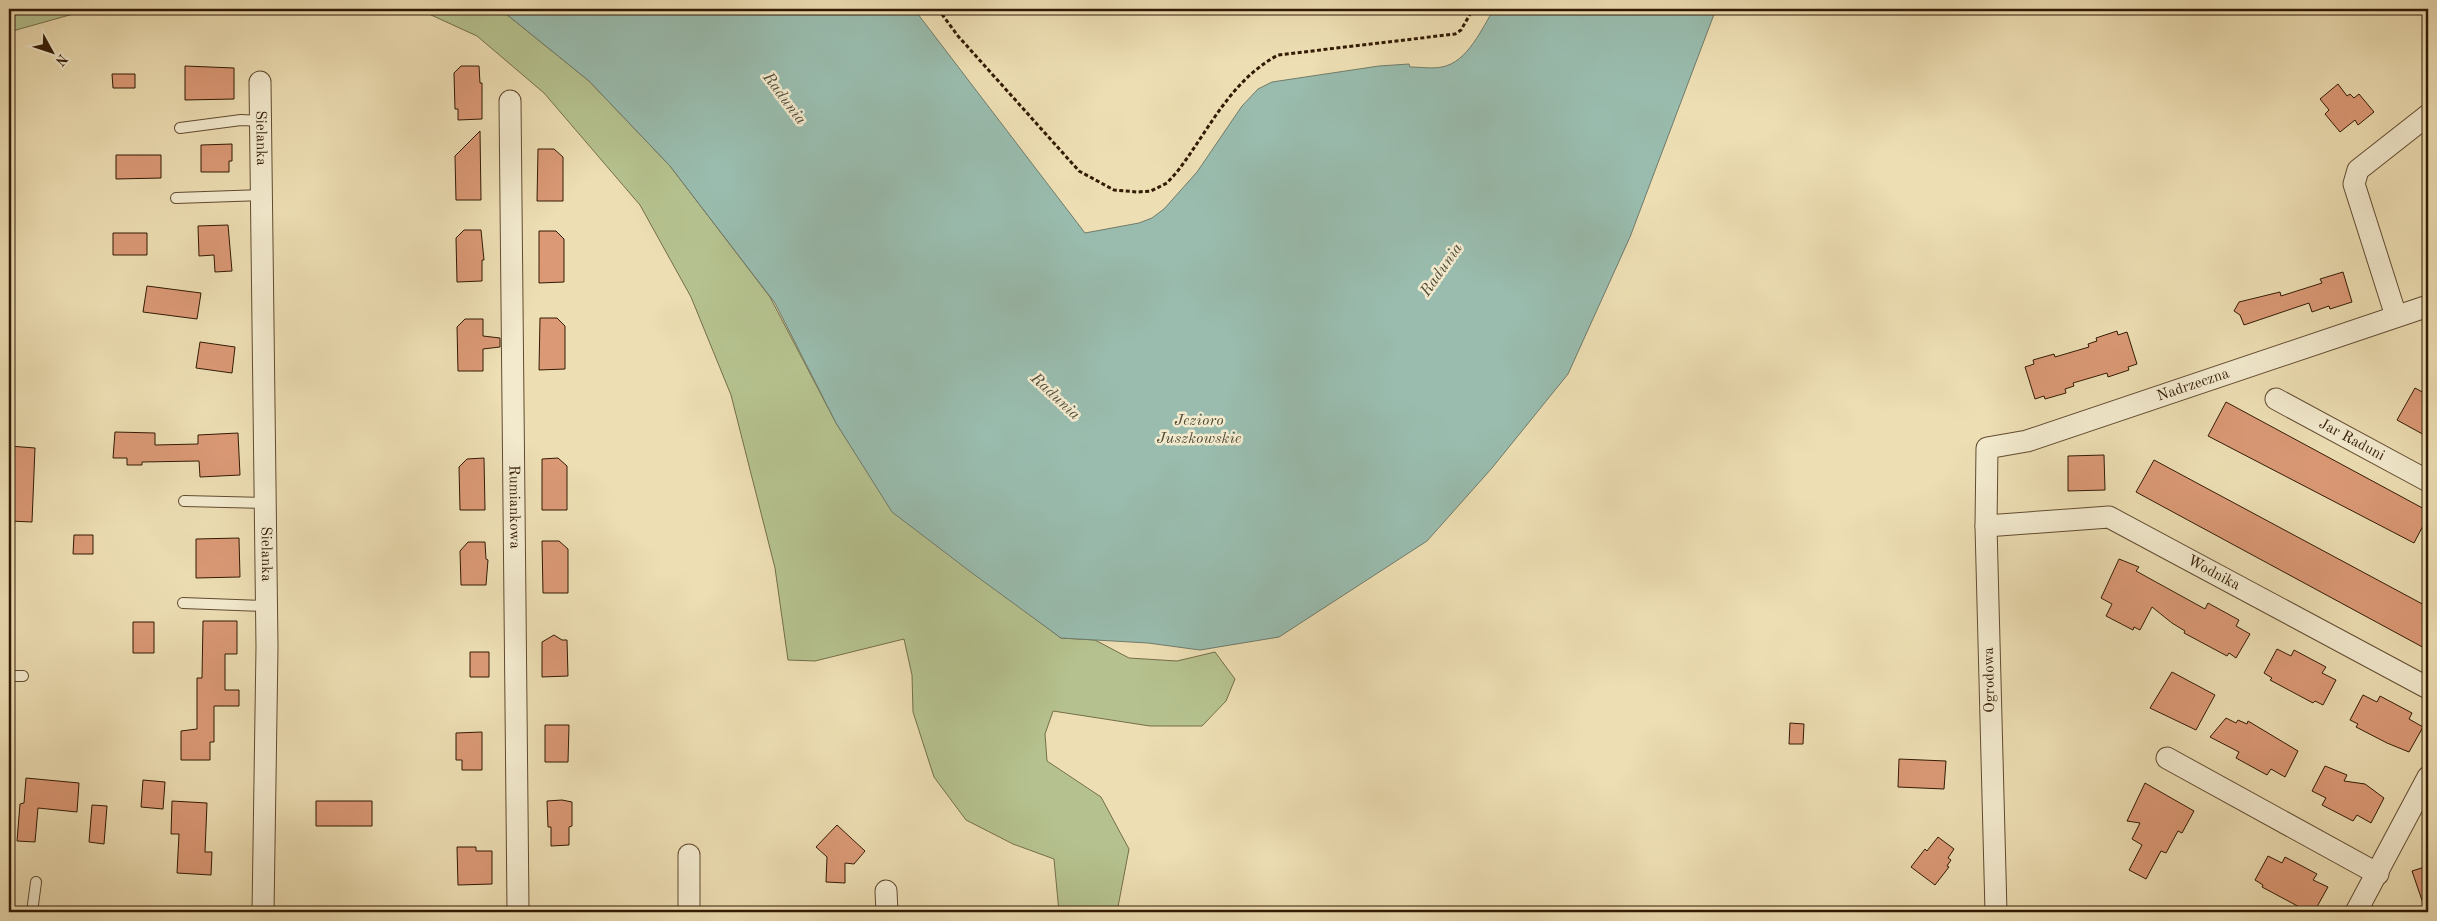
<svg xmlns="http://www.w3.org/2000/svg" width="2437" height="921" viewBox="0 0 2437 921" font-family="'Old Standard TT',serif">
	<style>
		.green { fill: #b5c28f; stroke: #746e4a }
		.water { fill: #99bcae; stroke: #707b6a }
		.building { fill: #db9976; stroke: #321a04 }
		.lines { fill: none; stroke-linecap: round; stroke-linejoin: round }
		.lane-casing { stroke: #614b30; stroke-width: 12 }
		.street-casing { stroke: #614b30; stroke-width: 23 }
		.path { stroke: #321a04; stroke-width: 3; stroke-dasharray: 4 2.5; stroke-linecap: butt }
		.lane { stroke: #f3eace; stroke-width: 10 }
		.street { stroke: #f3eace; stroke-width: 21 }
		.labels { text-anchor: middle; dominant-baseline: central; stroke-width: 5; stroke-linejoin: round; paint-order: stroke }
		.street-label { font-size: 15px; fill: #321a04; stroke: #f3eace }
		.water-label { font-size: 16px; font-style: italic; fill: #514b37; stroke: #f3eace }
	</style>
	<rect width="100%" height="100%" fill="#eddeb3"/>
	<filter id="stains"><feTurbulence type="fractalNoise" baseFrequency=".004" numOctaves="4"/><feColorMatrix values="0 0 0 0 .2 0 0 0 0 .09 0 0 0 0 .02 0 0 0 .5 -.17"/></filter>
	<radialGradient id="worn" r=".72"><stop offset=".6" stop-color="#630" stop-opacity="0"/><stop offset="1" stop-color="#630" stop-opacity=".3"/></radialGradient>
	<!-- green -->
	<path class="green" d="M9 9H91L9 32Z
		M418 9H500L589 81 670 166 770 297 836 423 893 512 1061 638 1095 640 1129 658 1177 661 1215 652 1235 679 1226 701 1202 726H1150L1053 711 1045 734 1047 761 1101 797 1129 849 1117 912H1059L1054 859 1013 844 966 820 934 777 913 712 912 675 904 639 815 661 788 660 775 568 731 395 691 297 640 205 544 93 477 36Z"/>
	<!-- water -->
	<path class="water" d="M500 9H914L1085 233 1139 223 1152 218 1164 209 1197 172 1242 106 1258 89 1272 82 1379 66 1409 64 1410 67C1420 67 1433 69 1442 67 1468 62 1482 28 1494 9H1716L1630 237 1568 374 1492 468 1427 541 1279 637 1200 650 1148 643 1061 638 972 573 892 512 836 423 775 303 670 166 589 81Z"/>
	<!-- building -->
	<path class="building" d="M185 66 234 68V99L185 100Z
		M461 66H479L480 83H482V119L458 120V109H455L454 73Z
		M112 74H135V88H113Z
		M2338 84 2347 96 2350 94 2354 98 2359 94 2374 112 2358 125 2355 120 2340 132 2325 114 2329 110 2320 99Z
		M480 131 481 200H456L455 156Z
		M232 144V161H229V172H201V145Z
		M538 149H554L563 157V201H537Z
		M116 155H161V178L116 179Z
		M228 225 232 271 215 272 214 255 199 256 198 226Z
		M464 230H481L484 260H482V281L457 282 456 238Z
		M539 231H556L564 239V282L539 283Z
		M113 233H147V255H113Z
		M2343 272 2352 302 2330 309 2329 306 2312 312 2309 303 2244 325 2240 315 2234 311 2239 302 2280 292 2281 296 2322 283 2320 279Z
		M147 286 201 293 197 319 143 312Z
		M540 318H557L565 326V369L539 370Z
		M465 319H483V336L500 338V347L483 349V371H458L457 327Z
		M2117 331 2118 335 2127 332 2137 364 2128 367 2129 370 2108 377 2107 373 2073 383 2074 386 2065 389 2066 393 2045 399 2044 396 2035 399 2025 367 2034 364 2033 360 2054 354 2055 357 2089 347 2088 344 2097 341 2096 338Z
		M200 342 235 347 232 373 196 368Z
		M2415 388 2428 395V437L2397 420Z
		M2226 402 2428 511V516L2414 543 2208 436Z
		M115 432 155 433V445L198 444V435L238 433 240 475 200 477 199 461 142 462V465H127V458H113Z
		M9 446 35 448 32 522 9 521Z
		M2104 455 2105 490 2068 491V456Z
		M484 458 485 510H460L459 467 467 459Z
		M558 458 567 466V510H542V459Z
		M2154 460 2428 607V650L2136 492Z
		M74 535H93V554H73Z
		M239 538 240 577 196 578V539Z
		M542 541H559L568 549V593H543Z
		M468 542H485L486 559 488 560 486 585H461L460 551Z
		M2119 559 2139 567 2136 571 2205 609 2208 603 2239 620 2236 626 2250 634 2236 658 2229 653 2227 656 2184 633 2185 631 2172 623 2152 607 2140 630 2134 627 2133 630 2106 616 2112 604 2101 598Z
		M203 621H237V654H225V690H239V706H214V742H210V760H181V731L197 729V678H202Z
		M133 622H154V653H133Z
		M554 635 562 640H567L568 676 542 677V642Z
		M2277 649 2291 656 2294 650 2326 667 2322 673 2336 680 2323 705 2315 701 2313 703 2270 680 2272 678 2264 673Z
		M470 652H489V677H470Z
		M2172 672 2215 695 2196 730 2150 708Z
		M2363 695 2377 702 2380 696 2412 713 2409 719 2423 727 2409 752 2387 743 2356 727 2358 724 2350 720Z
		M2226 718 2236 723 2238 720 2247 724 2248 721 2298 751 2285 777 2271 769 2267 775 2236 758 2239 752 2210 737Z
		M1790 723 1804 724 1803 744H1789Z
		M545 725H569L568 762H545Z
		M482 732V770H462V760H456V733Z
		M1899 759 1946 761 1944 789 1898 787Z
		M2325 766 2347 775 2344 781 2365 784 2384 798 2371 823 2357 815 2353 821 2322 805 2326 798 2312 791Z
		M26 778 79 783 77 812 38 808 35 842 17 841 20 804 24 803Z
		M143 780 165 782 163 809 141 807Z
		M2145 783 2194 811 2182 833 2178 831 2166 853 2161 851 2146 879 2129 870 2142 845 2132 839 2140 823 2127 821Z
		M562 800 572 802V826L569 827V845L551 846V827H548L547 801Z
		M172 801 207 803 205 852H212L211 875 177 873 179 834H171Z
		M316 801H372V826H316Z
		M92 805 107 806 104 844 89 842Z
		M837 825 865 851 854 864 845 863V883L826 882 827 857 816 847Z
		M1938 837 1954 849 1948 858 1951 860 1947 866 1949 867 1935 885 1911 867 1925 849 1927 851Z
		M457 847H476V851H492V884L458 885Z
		M2268 856 2282 863 2285 857 2317 874 2313 880 2328 887 2314 912 2306 908 2305 910 2262 887 2263 885 2255 880Z
		M2428 866V912H2426L2412 871Z"/>
	<g class="lines">
		<defs>
			<path id="lane" d="M180 128 241 120 260 121
				M176 198 260 195
				M184 501 264 503
				M183 603 266 606
				M9 676H23
				M32 912 36 882"/>
			<g id="street">
				<path id="s1" d="M260 82 267 647 263 912"/>
				<path id="s2" d="M510 101 518 908 516 912"/>
				<path d="M2396 316 2354 184 2358 170 2428 115"/>
				<path id="s3" d="M2276 399 2428 481"/>
				<path id="s4" d="M1986 526 2109 517 2428 688"/>
				<path d="M2167 758 2378 874"/>
				<path d="M689 855V912"/>
				<path d="M886 891 887 912"/>
				<path id="s5" d="M1996 912 1986 526 1987 448 2027 441 2428 306"/>
				<path d="M2356 912 2428 777"/>
			</g>
		</defs>
		<!-- lane casing -->
		<use href="#lane" class="lane-casing"/>
		<!-- street casing -->
		<use href="#street" class="street-casing"/>
		<!-- path -->
		<path class="path" d="M938 9 958 36 1079 171 1114 190 1137 192 1151 191 1167 183 1177 172C1209 130 1230 81 1278 55L1455 34 1461 30 1473 9"/>
		<!-- lane -->
		<use href="#lane" class="lane"/>
		<!-- street -->
		<use href="#street" class="street"/>
	</g>
	<g class="labels">
		<!-- street labels -->
		<g class="street-label">
			<text stroke="none"><textPath href="#s1" startOffset="56">Sielanka</textPath></text>
			<text stroke="none"><textPath href="#s5" startOffset="680">Nadrzeczna</textPath></text>
			<text stroke="none"><textPath href="#s3" startOffset="86">Jar Raduni</textPath></text>
			<text stroke="none"><textPath href="#s2" startOffset="406">Rumiankowa</textPath></text>
			<text stroke="none"><textPath href="#s1" startOffset="472">Sielanka</textPath></text>
			<text stroke="none"><textPath href="#s4" startOffset="242">Wodnika</textPath></text>
			<text transform="translate(1990 680) rotate(-91)">Ogrodowa</text>
		</g>
		<!-- water labels -->
		<g class="water-label">
			<text transform="translate(784 99) rotate(53)">Radunia</text>
			<text transform="translate(1442 270) rotate(-55)">Radunia</text>
			<text transform="translate(1055 397) rotate(43)">Radunia</text>
			<text x="1199" y="421">Jezioro<tspan x="1199" dy="18">Juszkowskie</tspan></text>
		</g>
	</g>
	<!-- margin -->
	<rect width="2437" height="921" fill="none" stroke="#eddeb3" stroke-width="30"/>
	<rect x="10" y="10" width="2417" height="901" fill="none" stroke="#321a04" stroke-width="2.5"/>
	<rect x="15" y="15" width="2407" height="891" fill="none" stroke="#321a04"/>
	<!-- north arrow -->
	<g transform="translate(52 52) rotate(130)" stroke="#f3eace" stroke-width="4" paint-order="stroke">
	<path d="M0-4L9 19L0 12L-9 19Z" fill="#321a04"/>
	<text y="-8" font-size="14" font-weight="bold" text-anchor="middle" fill="#321a04">N</text>
	</g>
	<rect width="100%" height="100%" filter="url(#stains)"/>
	<rect width="100%" height="100%" fill="url(#worn)"/>
</svg>
